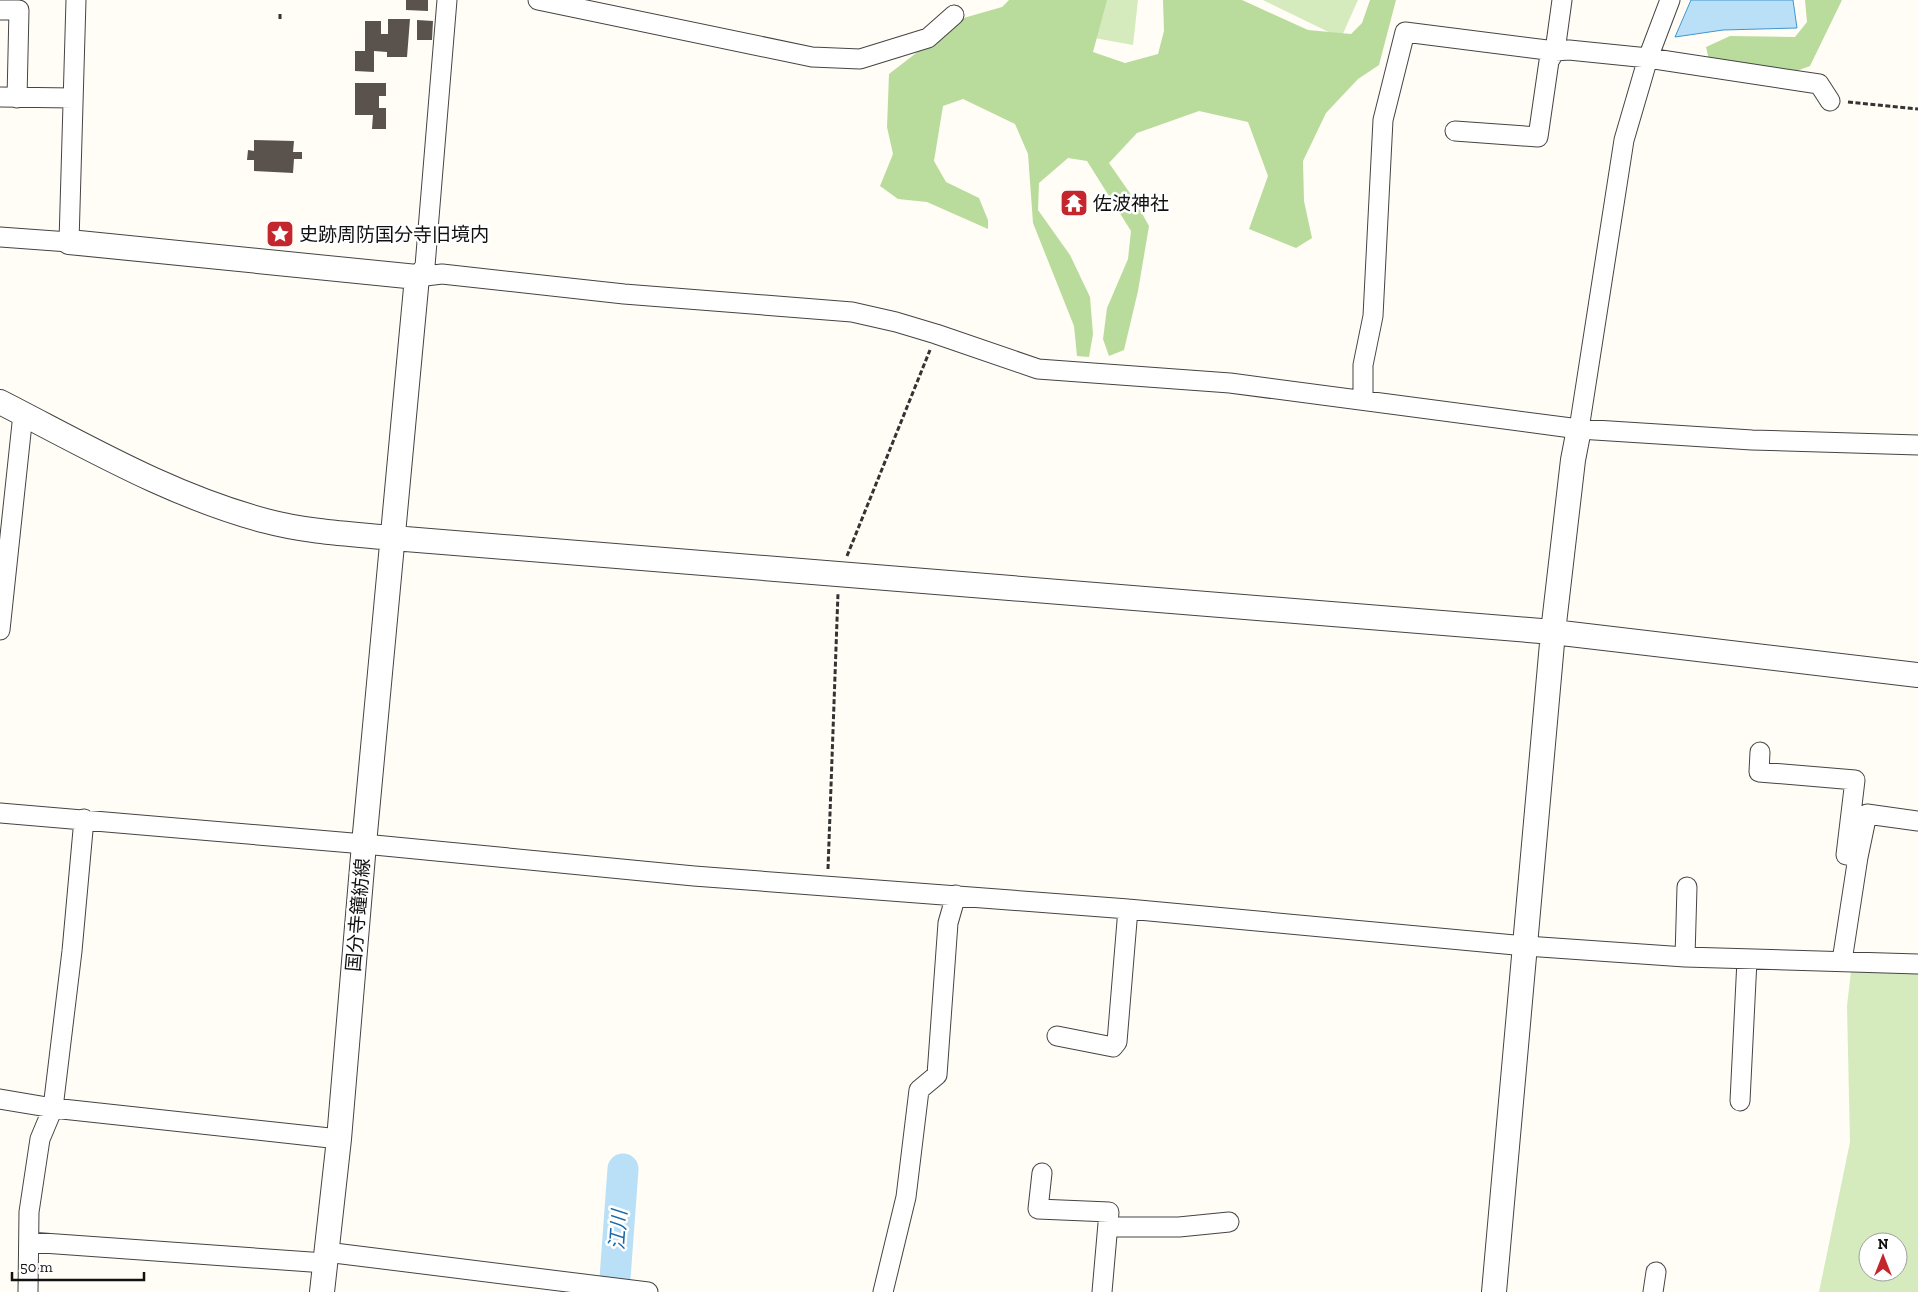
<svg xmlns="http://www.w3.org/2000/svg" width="1918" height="1292" viewBox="0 0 1918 1292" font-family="'Zilla Slab','Noto Sans JP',serif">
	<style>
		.green { fill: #d5ebbd; fill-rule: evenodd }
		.forest { fill: #b9dc9c }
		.water { fill: #b9e0f7; stroke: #3f96cf }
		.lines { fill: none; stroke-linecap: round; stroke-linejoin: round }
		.river { stroke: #b9e0f7; stroke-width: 31 }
		.building { fill: #5a524d }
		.minor-casing { stroke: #444; stroke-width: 21 }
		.tertiary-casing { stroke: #444; stroke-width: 26 }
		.path { stroke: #333; stroke-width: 3; stroke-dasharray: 5 2.5; stroke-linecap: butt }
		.minor { stroke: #fff; stroke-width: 19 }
		.tertiary { stroke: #fff; stroke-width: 24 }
		.labels { text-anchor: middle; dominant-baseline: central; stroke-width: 5; stroke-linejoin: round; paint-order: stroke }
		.poi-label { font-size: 19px; fill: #111; stroke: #fff; text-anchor: start }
		.street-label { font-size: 19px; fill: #111; stroke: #fff }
		.water-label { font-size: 20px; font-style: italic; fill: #1768a6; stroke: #fff }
	</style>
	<rect width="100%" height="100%" fill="#fffdf5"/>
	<!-- green -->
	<path class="green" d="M1102 0H1138L1133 45 1089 37Z
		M1263 0H1358L1341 38Z
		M1851 971 1918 973V1292H1819L1850 1142 1847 1006ZM1868 1242H1898V1272H1868Z"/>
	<!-- forest -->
	<path class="forest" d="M1009 0H1107L1093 52 1125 63 1158 54 1164 31 1163 0H1242L1308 30 1351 34 1362 23 1370 0H1396L1379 65 1358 79 1326 113 1303 161 1304 201 1312 238 1296 248 1249 229 1268 176 1248 122 1199 111 1137 133 1109 163 1134 199 1149 226 1138 291 1124 350 1109 356 1103 339 1107 308 1128 259 1131 231 1087 161 1068 158 1039 183 1038 210 1070 255 1090 297 1093 334 1089 357 1077 356 1074 326 1033 223 1028 154 1015 124 963 99 943 106 934 161 946 182 979 198 988 220V229L927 202 898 199 880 186 893 154 887 127 889 74 960 19 1002 7Z
		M1805 0H1842L1810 66 1791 73 1709 60 1706 47 1730 36 1795 37 1807 22Z"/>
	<!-- water -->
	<path class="water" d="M1691 0H1793L1797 28 1723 30 1675 37Z"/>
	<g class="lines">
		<!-- river -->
		<path class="river" d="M614 1292 623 1169"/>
	</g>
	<!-- building -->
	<path class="building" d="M406 0H428V11L406 10Z
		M388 19H410L407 57H387V52L374 51V72L355 71V51H365V21H381V34H388Z
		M417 20 433 21 432 40H417Z
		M355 83H386V96H379V108H386V129H372L373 115H355Z
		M254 140 294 141 293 152H302V159H294L293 173 254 171V160H247L248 150 254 151Z"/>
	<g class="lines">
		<defs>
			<path id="minor" d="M538 0 812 57 860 59 928 38 954 15
				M0 10H19L17 98
				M0 97 73 98
				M1455 131 1538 137 1549 61 1555 51 1562 0
				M0 237 69 242 76 0
				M417 277 442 274 624 294 852 312 896 322 936 334 1038 369 1230 383 1579 429 1752 440 1918 445
				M417 277 425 266 447 0
				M1363 400V365L1373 316 1383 120 1405 32 1555 51 1569 50 1648 58 1819 84 1830 101
				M1579 429 1624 140 1648 58 1670 0
				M0 630 23 414
				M1760 752 1759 772 1855 780 1846 855 1858 857
				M0 813 364 844 694 876 1128 909 1526 946 1685 957 1918 964
				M1685 957 1687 887
				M1842 961 1858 857 1867 814 1918 821
				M1057 1036 1113 1047 1117 1042 1128 909
				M0 1099 53 1108 339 1139
				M1740 1101 1747 960
				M1042 1173 1038 1209 1109 1212 1102 1292
				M1108 1227H1179L1229 1222
				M29 1242 325 1263
				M326 1252 648 1292
				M28 1292 29 1212 40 1139 53 1108 72 951 84 819
				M883 1292 906 1197 919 1090 937 1075 948 923 956 895
				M1653 1292 1656 1272"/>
			<path id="tertiary" d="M69 242 417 277 364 844 339 1139 322 1292
				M0 402C86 446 171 496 266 521 307 532 351 534 393 538L1553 632 1918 675
				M1494 1292 1553 632 1573 460 1579 429"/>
		</defs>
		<!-- minor casing -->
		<use href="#minor" class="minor-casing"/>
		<!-- tertiary casing -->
		<use href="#tertiary" class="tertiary-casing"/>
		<!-- path -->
		<path class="path" d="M280 14V20
			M1848 102 1918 109
			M847 556 930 350
			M828 869 838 593"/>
		<!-- minor -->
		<use href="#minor" class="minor"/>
		<!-- tertiary -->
		<use href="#tertiary" class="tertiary"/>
	</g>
	<!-- icons -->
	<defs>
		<symbol id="temple-square" viewBox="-11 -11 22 22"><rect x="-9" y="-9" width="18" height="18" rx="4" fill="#c4262e" stroke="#fff"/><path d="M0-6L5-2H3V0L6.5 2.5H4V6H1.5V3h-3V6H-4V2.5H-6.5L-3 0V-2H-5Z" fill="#fff"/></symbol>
		<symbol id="sight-square" viewBox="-11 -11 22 22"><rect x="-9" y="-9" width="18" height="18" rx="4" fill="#c4262e" stroke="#fff"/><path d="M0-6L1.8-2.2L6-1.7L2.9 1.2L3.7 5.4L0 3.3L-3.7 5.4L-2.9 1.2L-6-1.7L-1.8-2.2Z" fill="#fff"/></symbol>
	</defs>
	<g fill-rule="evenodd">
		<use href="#temple-square" x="1058" y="187" width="32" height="32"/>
		<use href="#sight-square" x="264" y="218" width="32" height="32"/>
	</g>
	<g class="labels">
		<!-- poi labels -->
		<g class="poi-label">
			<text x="1093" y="203">佐波神社</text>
			<text x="299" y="234">史跡周防国分寺旧境内</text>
		</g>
		<!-- street labels -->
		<g class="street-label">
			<text transform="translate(358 915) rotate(-85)">国分寺鐘紡線</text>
		</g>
		<!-- water labels -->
		<g class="water-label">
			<text transform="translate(618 1230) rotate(-86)">江川</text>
		</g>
	</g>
	<!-- north arrow -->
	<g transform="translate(1883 1257)"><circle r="24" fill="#ffffff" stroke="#a0a0a0"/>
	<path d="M0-4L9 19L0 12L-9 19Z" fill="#c4262e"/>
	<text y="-8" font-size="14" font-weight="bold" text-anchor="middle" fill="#111111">N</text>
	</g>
	<!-- scale -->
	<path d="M12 1272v8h132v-8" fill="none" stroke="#111111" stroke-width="2.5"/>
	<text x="20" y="1272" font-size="15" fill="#111111" stroke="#ffffff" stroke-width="4" paint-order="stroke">50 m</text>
</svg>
